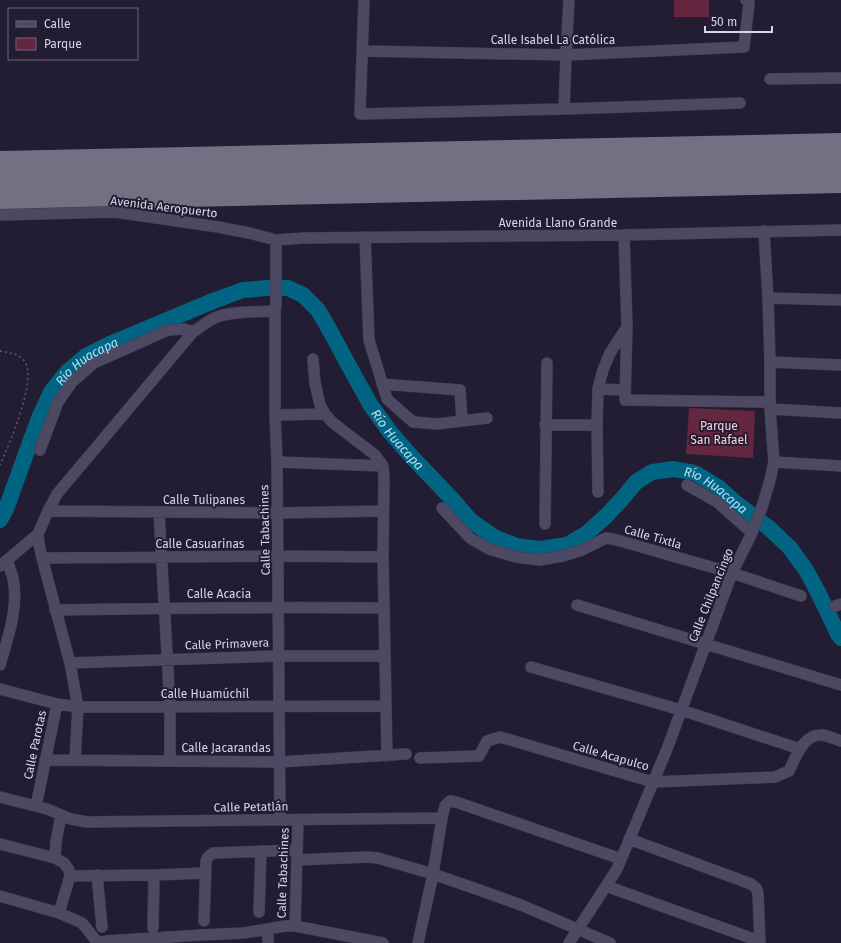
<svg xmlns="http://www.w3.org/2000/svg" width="841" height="943" viewBox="0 0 841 943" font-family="'Fira Sans',sans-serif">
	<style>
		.green { fill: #65263f }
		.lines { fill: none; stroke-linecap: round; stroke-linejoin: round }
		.river { stroke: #016483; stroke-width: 16 }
		.runway { stroke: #747083; stroke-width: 60 }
		.minor-casing { stroke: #3c384b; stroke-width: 12 }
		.path { stroke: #5f5b6f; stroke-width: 1.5; stroke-dasharray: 2 3; stroke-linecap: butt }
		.minor { stroke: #4e4963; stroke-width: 11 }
		.labels { text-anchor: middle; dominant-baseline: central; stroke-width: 4; stroke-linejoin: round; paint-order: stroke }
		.street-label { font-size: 12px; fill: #d8d6e5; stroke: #221d33 }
		.park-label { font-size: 12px; fill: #ffcedd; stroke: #221d33 }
		.water-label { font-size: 13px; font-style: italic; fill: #b1e0f6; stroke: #221d33 }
	</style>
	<rect width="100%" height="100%" fill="#221d33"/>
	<!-- green -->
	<path class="green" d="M674 0H709V17H674Z
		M689 408 755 411 753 458 686 454Z"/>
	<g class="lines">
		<!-- river -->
		<path class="river" id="s1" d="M0 520 6 509 39 418 51 392 67 372 86 356 110 344 213 301 243 290 267 288H288L303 295 318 310 329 329 349 366 370 404 390 432 411 456 452 499 470 520 494 537 516 546 539 549 567 545 586 534 606 516 622 499 636 482 652 472 674 469 695 473 718 487 736 503 769 528 790 548 806 570 818 592 838 634 841 638"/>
		<!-- runway -->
		<path class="runway" d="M0 181 841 163"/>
		<defs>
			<path id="minor" d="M364 0 360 114 564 109 740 103
				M362 51 566 55 744 47 749 3 746 0
				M770 79 841 78
				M564 109 566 55 569 0
				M0 215 115 212 218 227 249 233 276 240 304 238 624 235 841 230
				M624 235 627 326 625 400 770 402
				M365 237 369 340 387 399 413 422 437 424 487 418
				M276 240V305L275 311V415L277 462 280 820
				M768 298 841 300
				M313 359 315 383 320 405 325 414 332 422 375 455 383 466
				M770 362 841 365
				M382 384 460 390 462 421
				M598 389 625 390
				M770 409 841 413
				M275 415 325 414
				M545 425H597
				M40 450 58 402 72 382 94 363 168 330 184 329 193 332
				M277 462 383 466
				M774 462 841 466
				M383 466 384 478 383 557 387 756
				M687 485 717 502 752 533
				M598 492 597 425 598 389 603 370 610 353 627 327
				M442 508 470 538 489 549 516 557 540 560 563 556 582 550 606 538 617 540 732 573 801 596
				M48 511 277 513 383 511
				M159 512 170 707V761
				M545 524 547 363
				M38 534 39 544 42 558 70 663 78 707 75 760
				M42 558 278 556 383 557
				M0 566 38 534 48 511 57 494 193 332C201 327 208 320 217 317 231 311 258 312 275 311
				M577 605 841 685
				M835 606 841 604
				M55 610C165 608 274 607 384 608
				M70 663 279 656H385
				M0 665C8 637 19 608 13 578 11 572 9 566 7 560
				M531 667 681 710 800 749
				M0 689 57 704 78 707 386 706
				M420 758 479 756 487 741 500 737 653 782 775 777 789 771C796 757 803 734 822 735 828 736 835 739 841 741
				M45 760 280 762 406 754
				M0 797 47 809 71 819 87 822 442 818
				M36 806 57 704
				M629 839 751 884 756 888 758 893 760 943
				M0 844 55 858 64 863 69 870 70 876 59 913
				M55 858 56 842 61 815
				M297 860 367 857 378 858 433 874 482 891 521 905 610 943
				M97 875 102 927
				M70 876 154 875 205 873
				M606 886 759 941
				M0 896 59 913 82 923 98 943
				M259 912 261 851
				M204 921 206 861 208 857 213 853 297 850
				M295 926 298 820
				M153 928 154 875
				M268 929V943
				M98 943 106 941 202 935 244 933 285 926H295L383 943
				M418 943 433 874 442 818 445 806 450 801 456 802 621 859
				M569 943 617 869 667 749 732 573 752 533 762 507 770 480 774 462 770 409V362L768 298 764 231"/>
		</defs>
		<!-- minor casing -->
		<use href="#minor" class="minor-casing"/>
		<!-- path -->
		<path class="path" d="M0 351C9 353 19 353 25 362 37 380 9 445 0 465"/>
		<!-- minor -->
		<use href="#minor" class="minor"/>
	</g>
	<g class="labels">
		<!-- street labels -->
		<g class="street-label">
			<text x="553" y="40">Calle Isabel La Católica</text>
			<text transform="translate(164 207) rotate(7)">Avenida Aeropuerto</text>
			<text x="558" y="223">Avenida Llano Grande</text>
			<text x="204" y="500">Calle Tulipanes</text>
			<text transform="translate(265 530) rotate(-91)">Calle Tabachines</text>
			<text transform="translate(653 537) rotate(16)">Calle Tixtla</text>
			<text x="200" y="544">Calle Casuarinas</text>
			<text x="219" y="594">Calle Acacia</text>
			<text transform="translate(711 595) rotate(-68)">Calle Chilpancingo</text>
			<text transform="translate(227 644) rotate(-2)">Calle Primavera</text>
			<text x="205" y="694">Calle Huamúchil</text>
			<text transform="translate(35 745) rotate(-78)">Calle Parotas</text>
			<text x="226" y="748">Calle Jacarandas</text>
			<text transform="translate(611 756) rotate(16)">Calle Acapulco</text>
			<text transform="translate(251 807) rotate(-1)">Calle Petatlán</text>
			<text transform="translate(283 873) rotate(-88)">Calle Tabachines</text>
		</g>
		<!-- park labels -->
		<g class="park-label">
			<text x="719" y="426">Parque<tspan x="719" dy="14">San Rafael</tspan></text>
		</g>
		<!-- water labels -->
		<g class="water-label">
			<text stroke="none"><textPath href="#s1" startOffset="186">Río Huacapa</textPath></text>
			<text stroke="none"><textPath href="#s1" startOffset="594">Río Huacapa</textPath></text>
			<text stroke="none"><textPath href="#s1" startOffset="990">Río Huacapa</textPath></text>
		</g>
	</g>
	<!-- legend -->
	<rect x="8" y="8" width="130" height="52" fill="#221d33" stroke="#6b677a"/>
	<rect x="16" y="21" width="20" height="6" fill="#4e4963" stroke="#6b677a"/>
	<text x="44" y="28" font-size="12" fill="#d8d6e5">Calle</text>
	<rect x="16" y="38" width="20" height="12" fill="#65263f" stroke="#6b677a"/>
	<text x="44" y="48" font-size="12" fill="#d8d6e5">Parque</text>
	<!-- scale -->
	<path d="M705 26v6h67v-6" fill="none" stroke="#d8d6e5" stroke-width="2"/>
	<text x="711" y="26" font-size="12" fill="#d8d6e5" stroke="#221d33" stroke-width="3" paint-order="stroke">50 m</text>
</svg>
